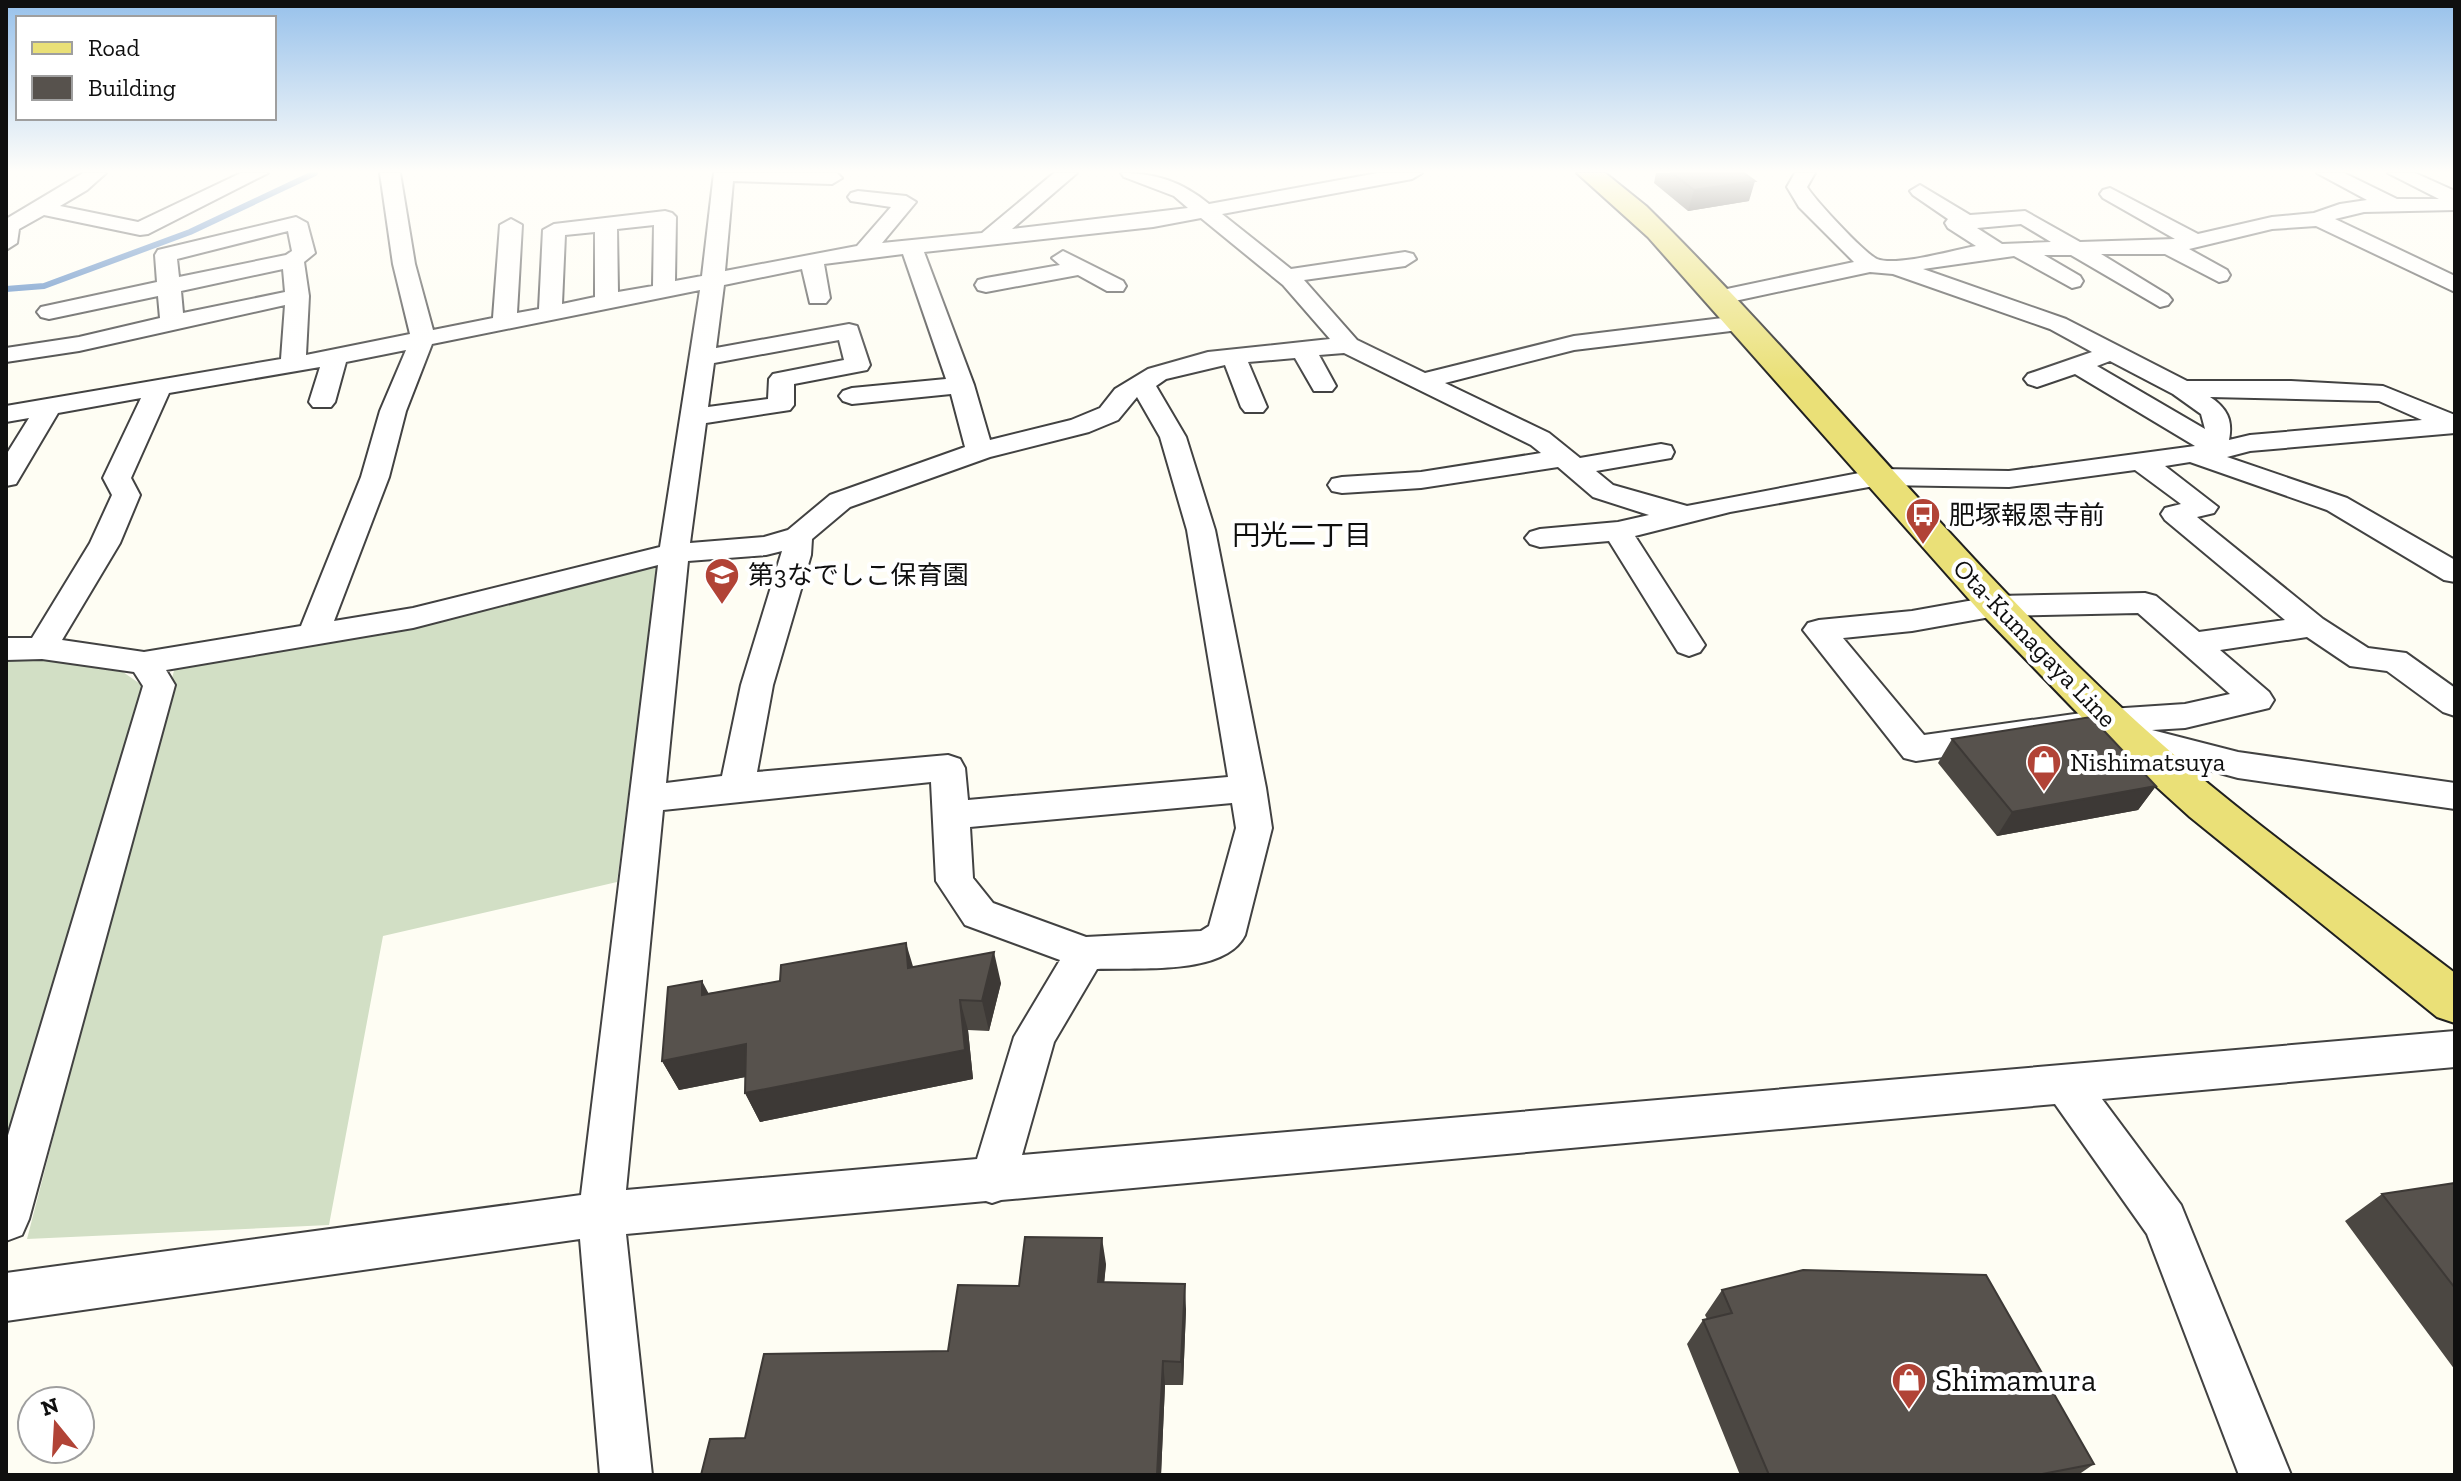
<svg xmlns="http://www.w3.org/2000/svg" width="2461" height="1481" viewBox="0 0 2461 1481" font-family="'Zilla Slab','Noto Sans JP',serif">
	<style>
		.cemetery { fill: #d2dfc5 }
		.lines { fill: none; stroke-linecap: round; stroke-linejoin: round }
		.stream { stroke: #4c7fbf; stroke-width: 6 }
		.minor-casing { stroke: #424242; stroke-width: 4 }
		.major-casing { stroke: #202020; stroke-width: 4 }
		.minor { fill: #fff; fill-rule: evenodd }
		.major { fill: #eae077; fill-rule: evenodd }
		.wall { fill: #4b4742 }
		.shaded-wall { fill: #3d3936 }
		.building { fill: #57524d; stroke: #3d3936; stroke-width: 2 }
		.labels { text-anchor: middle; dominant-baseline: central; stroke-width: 8; stroke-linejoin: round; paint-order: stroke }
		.poi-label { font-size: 26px; fill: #0f0f0f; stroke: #fff; text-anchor: start }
		.street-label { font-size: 26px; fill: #0f0f0f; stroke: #fff }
		.neighbourhood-label { font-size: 28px; fill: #0f0f0f; stroke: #fff }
		.near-poi-label { font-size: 32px; fill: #0f0f0f; stroke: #fff; text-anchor: start }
	</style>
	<rect width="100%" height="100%" fill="#fefdf3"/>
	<!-- cemetery -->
	<path class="cemetery" d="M659 563 617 882 383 936 329 1225 27 1239 176 663Z
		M25 657 123 672 146 688 6 1186V658Z"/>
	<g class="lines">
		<!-- stream -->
		<path class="stream" d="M6 289 44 286 190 232 315 173"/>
		<defs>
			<path id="minor" d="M83 173H106L87 190 60 206 138 222 241 173H268L148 234 140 235 44 215 19 229 17 243 6 250V219Z
				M380 173H400L415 264 433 330 493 318 500 225 511 219 522 225 517 313 539 309 543 230 554 224 665 211 672 213 676 217 675 281 702 276 714 173H837L842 178 832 184 733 181 725 271 857 246 891 207 851 201 848 197 851 193 858 191 906 196 916 202 882 243 982 233 1054 173H1077L1012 229 1188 208 1174 196 1124 177 1121 173C1156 173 1182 182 1209 204L1378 173H1422L1412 179 1222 214 1291 269 1405 252 1413 254 1416 259 1405 266 1304 280 1357 340 1425 373 1574 336 1739 316 1747 318 1751 323 1747 328 1739 330 1574 350 1445 383 1549 433 1580 458 1661 444 1671 446 1674 452 1671 458 1596 471 1613 485 1687 506 1880 469 2009 471 2195 446 2075 374 2037 387 2028 384 2024 379 2028 374 2092 352 2050 329 1893 274 1870 272 1716 305 1708 303 1704 298 1708 293 1854 262 1799 207 1787 187 1795 173H1815L1807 187C1815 200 1864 253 1877 259 1896 267 1954 250 1976 246L1948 228 1945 223 1948 219 1913 195 1910 191 1920 185 1970 215 2025 211 2080 242 2175 239 2103 198 2100 194 2103 190 2110 188 2198 234 2272 217 2314 213 2340 204 2367 200 2317 173H2344L2397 199H2439L2388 173H2415L2455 191V210L2364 212 2335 219 2455 276V292L2316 226 2272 229 2189 249 2227 270 2230 275 2227 280 2219 282 2165 254H2101L2168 295 2172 300 2168 305 2160 307 2071 255H2044L2080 276 2083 281 2080 286 2072 288 2014 256 1923 269 2066 319 2187 381H2291L2383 386 2455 415V433L2250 451 2227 457 2347 498 2455 560V582L2444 580 2327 510 2190 462 2165 466 2218 507 2214 513 2197 517 2323 619 2368 648 2406 653 2455 688V716L2443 712 2387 671 2350 666 2307 637 2220 650 2269 692 2274 700 2269 708 2185 728 2152 730 2238 752 2455 783V809L2238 778 2113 744 2109 733 1916 761 1904 758 1803 630 1808 623 1819 620 1912 611 1996 596 2145 593 2156 596 2199 632 2285 620 2165 520 2161 514 2165 508 2181 504 2135 470 2009 487 1880 485 1730 512 1635 536 1705 645 1700 652 1689 656 1678 652 1609 541 1540 547 1530 544 1525 538 1530 532 1540 529 1618 522 1649 515 1593 497 1558 467 1421 488 1342 493 1332 491 1328 485 1332 479 1342 477 1421 472 1541 453 1531 445 1344 353 1319 355 1336 386 1332 391H1314L1295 358 1248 362 1267 407 1263 412H1245L1241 407 1225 365 1166 379 1156 386 1186 437 1215 530 1266 788 1272 828 1245 935C1225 976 1138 967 1097 969L1054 1042 1022 1155 2455 1031V1067L2102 1099 2181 1205 2291 1475H2239L2147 1234 2055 1104 1001 1200 992 1203 986 1201 626 1234 652 1475H600L580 1239 6 1321V1273L581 1195 658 565 413 628 166 670 175 685 29 1219 22 1235 6 1241V1142L143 686 134 672 42 659 6 660V638H32L90 543 112 495 103 478 141 398 58 413 16 484 6 486V455L29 418 6 422V406L281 359 285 305 79 351 6 362V348L79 337 160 318 158 296 49 319 41 317 37 312 41 307 157 282 155 255 158 250 296 217 307 223 315 253 304 262 309 296 306 355 410 334 393 264ZM1201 218 1283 285 1330 339 1208 352 1148 369 1115 389 1100 408 1071 420 990 440 974 385 924 252 1153 227ZM2021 224 2051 242 2002 244 1977 228ZM654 225 653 286 618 292 617 229ZM288 231 292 251 286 255 179 277 177 259ZM595 232V297L562 304 565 235ZM903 254 946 379 852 388 843 391 839 396 843 401 852 404 951 394 965 447 830 495 788 530 764 537 690 543 706 423 790 410 794 405V384L867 370 870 365 857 326 849 324 716 348 724 285 802 269 810 303H826L830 298 824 264ZM283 269 285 292 183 313 181 291ZM700 290 660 547 413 608 334 621 389 477 406 411 432 344ZM839 340 844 360 773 374 769 379 768 399 708 407 714 363ZM406 350 380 411 361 477 301 626 144 652 62 640 120 543 140 495 131 478 169 393 320 367 309 402 313 407H331L335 402 346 362ZM2110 361 2173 394 2201 414 2205 429 2097 366ZM1137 397 1160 437 1187 530 1228 777 968 800 965 768 960 759 948 755 757 772 773 685 811 555 812 539 850 507 990 457 1089 432 1118 420ZM2210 397 2379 401 2422 420 2250 435 2229 440C2233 420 2227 408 2210 397ZM782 551 741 685 722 776 666 783 688 561 766 555ZM2138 613 2230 694 2185 704 2110 709 1924 735 1843 638 1912 631 1996 616ZM931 782 936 881 965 925 1060 960 1014 1037 977 1159 626 1190 663 810ZM1232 803 1236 828 1209 926 1201 931 1086 937 993 903 973 878 970 827Z
				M1063 251 1123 281 1126 286 1123 291H1107L1078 275 986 292 978 290 975 285 978 280 986 278 1060 265 1052 258Z"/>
			<path id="major" d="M1577 173H1605L1646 206C1811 368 1954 552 2124 710 2227 806 2344 888 2455 973V1023L2437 1017 2190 817 2095 731 1983 615 1648 237Z"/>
		</defs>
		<!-- minor casing -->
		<use href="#minor" class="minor-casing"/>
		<!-- major casing -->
		<use href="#major" class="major-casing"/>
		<!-- minor -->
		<use href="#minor" class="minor"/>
		<!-- major -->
		<use href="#major" class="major"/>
	</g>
	<!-- wall -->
	<path class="wall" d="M1656 173H1744L1749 201 1688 211 1654 183Z
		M1952 739 2156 786 2138 810 1997 836 1938 763Z
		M913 967 1001 983 989 1031 968 1030 973 1079 760 1122 745 1093V1077L679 1090 662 1061 709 993Z
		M2455 1183V1370L2345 1221 2382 1194Z
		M1106 1264 1104 1282 1186 1309 1183 1385H1165L1161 1475H701L745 1438 948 1351Z
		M1722 1290 2094 1464 2078 1475H1740L1687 1344 1703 1320 1707 1319 1705 1315Z"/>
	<!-- shaded-wall -->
	<path class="shaded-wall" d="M1755 181 1749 201 1688 211 1694 190Z
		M2156 786 2138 810 1997 836 2012 812Z
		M906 943 915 973 908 968Z
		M994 952 1001 983 989 1031 982 1001Z
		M702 981 718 1011 702 995Z
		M960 1000 968 1030 973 1079 760 1122 745 1093Z
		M746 1044 761 1074 679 1090 662 1061Z
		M1102 1238 1106 1264 1102 1307 1098 1282Z
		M1185 1284 1186 1309 1183 1385 1181 1362Z
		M1163 1361 1165 1385 1161 1475H1157Z"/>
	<!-- building -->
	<path class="building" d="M1672 173H1744L1755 181 1694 190Z
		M2091 717 2156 786 2012 812 1952 739Z
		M906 943 908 968 994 952 982 1001 960 1000 965 1050 745 1093 746 1044 662 1061 668 987 702 981V995L780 981 781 965Z
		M2455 1183V1288L2382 1194Z
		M1025 1237 1102 1238 1098 1282 1185 1284 1181 1362 1163 1361 1157 1475H701L710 1439 745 1438 764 1354 948 1351 958 1285 1019 1286Z
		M1803 1270 1986 1275 2094 1464 2037 1475H1769L1703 1320 1732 1313 1722 1290Z"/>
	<!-- sky -->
	<linearGradient id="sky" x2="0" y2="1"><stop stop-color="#97c1eb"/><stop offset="0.45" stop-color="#fffefa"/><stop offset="1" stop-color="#fffefa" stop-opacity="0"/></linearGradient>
	<rect width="2461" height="381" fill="url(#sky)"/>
	<!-- icons -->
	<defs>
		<symbol id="bus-pin" viewBox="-11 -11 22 30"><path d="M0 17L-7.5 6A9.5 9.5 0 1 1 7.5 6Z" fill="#b14336" stroke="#fff"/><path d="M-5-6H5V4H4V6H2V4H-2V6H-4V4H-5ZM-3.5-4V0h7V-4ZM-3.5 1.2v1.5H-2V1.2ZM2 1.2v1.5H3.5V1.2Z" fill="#fff"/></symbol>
		<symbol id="school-pin" viewBox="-11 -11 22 30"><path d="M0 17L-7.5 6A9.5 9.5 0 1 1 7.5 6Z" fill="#b14336" stroke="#fff"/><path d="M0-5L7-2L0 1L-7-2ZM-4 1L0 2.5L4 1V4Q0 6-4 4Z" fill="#fff"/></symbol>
		<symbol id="shop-pin" viewBox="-11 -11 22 30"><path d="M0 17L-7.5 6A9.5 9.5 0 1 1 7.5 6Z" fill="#b14336" stroke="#fff"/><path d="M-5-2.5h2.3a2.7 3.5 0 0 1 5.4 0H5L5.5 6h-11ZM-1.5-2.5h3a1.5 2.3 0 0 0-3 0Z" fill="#fff"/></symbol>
	</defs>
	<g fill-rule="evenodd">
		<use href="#bus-pin" x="1903" y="495" width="40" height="54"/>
		<use href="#school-pin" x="702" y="555" width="40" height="54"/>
		<use href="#shop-pin" x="2024" y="742" width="40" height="54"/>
		<use href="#shop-pin" x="1889" y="1360" width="40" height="54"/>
	</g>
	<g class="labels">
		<!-- poi labels -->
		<g class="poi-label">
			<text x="1949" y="515">肥塚報恩寺前</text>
			<text x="748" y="575">第3なでしこ保育園</text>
			<text x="2070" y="762">Nishimatsuya</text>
		</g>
		<!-- street labels -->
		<g class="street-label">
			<text transform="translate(2035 643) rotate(46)">Ota-Kumagaya Line</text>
		</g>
		<!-- neighbourhood labels -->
		<g class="neighbourhood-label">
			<text x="1302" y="535">円光二丁目</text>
		</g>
		<!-- near-poi labels -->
		<g class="near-poi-label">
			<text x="1935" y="1380">Shimamura</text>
		</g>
	</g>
	<!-- border -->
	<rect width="2461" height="1481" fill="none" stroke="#0f0f0f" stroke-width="16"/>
	<!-- legend -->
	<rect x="16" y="16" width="260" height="104" fill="#ffffff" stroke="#9f9f9f" stroke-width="2"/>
	<rect x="32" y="42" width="40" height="12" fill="#eae077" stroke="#9f9f9f" stroke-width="2"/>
	<text x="88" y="56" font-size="24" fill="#0f0f0f">Road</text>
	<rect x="32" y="76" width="40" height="24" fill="#57524d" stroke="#9f9f9f" stroke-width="2"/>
	<text x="88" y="96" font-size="24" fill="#0f0f0f">Building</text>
	<!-- north arrow -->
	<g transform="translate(56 1425) rotate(342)"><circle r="38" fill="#ffffff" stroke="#9f9f9f" stroke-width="2"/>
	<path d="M0-6L14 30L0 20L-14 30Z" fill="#b14336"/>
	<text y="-12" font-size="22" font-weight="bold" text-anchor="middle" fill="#0f0f0f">N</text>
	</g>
</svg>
